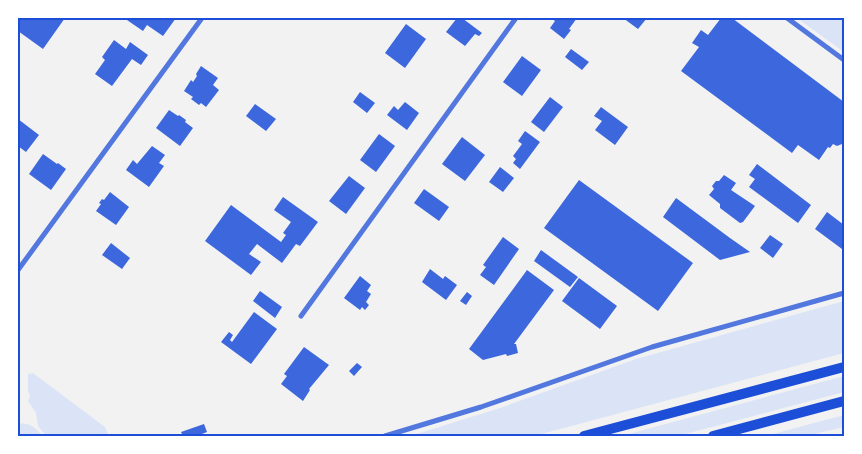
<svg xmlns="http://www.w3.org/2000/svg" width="862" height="454" viewBox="0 0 862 454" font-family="'Roboto Condensed',sans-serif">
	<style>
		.green { fill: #dbe4f7 }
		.building { fill: #3d67dc }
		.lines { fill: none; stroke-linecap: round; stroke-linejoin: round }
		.minor { stroke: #5277de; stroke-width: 5 }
		.secondary { stroke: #1d4ed8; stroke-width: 10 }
		.neatline { fill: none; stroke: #1d4ed8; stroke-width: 2 }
	</style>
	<rect width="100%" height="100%" fill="#f2f2f2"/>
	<!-- green -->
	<path class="green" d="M797 18H844V52L841 50Z
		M844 301V353L534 436H410L500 408 636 359Z
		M33 373 105 427 109 436H106L105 434 95 436H46L38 426 36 413 28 401 30 396 28 391V374Z
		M844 376V392L678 436H621Z
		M844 415V427L806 436H765Z
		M18 424C28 422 36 427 42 436H18Z"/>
	<!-- building -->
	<path class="building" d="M18 18H65L43 49 18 31Z
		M124 18H176L163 36 147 25 143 31Z
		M457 18H462L482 33 479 36 475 34 465 46 446 32Z
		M551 18H577L569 29 571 30 564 39 550 28 555 21Z
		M623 18H647L638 29Z
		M721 18H732L844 102V131L842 135 843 139 842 144 837 146 833 144 830 148 828 147 819 160 798 145 792 153 681 71 699 47 692 43 701 30 708 35Z
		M406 24 426 39 405 68 385 53Z
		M114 40 126 49 130 42 148 55 141 65 132 59 112 86 95 74 105 60 102 57Z
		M571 49 589 62 582 70 565 57Z
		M522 56 541 70 522 96 503 82Z
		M201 66 218 78 213 85 219 90 206 107 201 103 199 105 191 99 193 97 184 91 191 80 193 82 197 76 196 74Z
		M360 92 375 103 367 113 353 102Z
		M550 97 563 107 544 132 531 122Z
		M405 102 419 113 407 130 387 115 394 106 398 110Z
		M255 104 276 119 266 131 246 116Z
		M601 107 628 127 615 145 595 130 602 121 594 116Z
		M169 110 178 116 179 115 186 120 185 122 193 128 180 146 156 128Z
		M18 119 39 135 26 152 18 146Z
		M525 131 540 142 520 169 513 163 516 159 513 156 522 144 518 141Z
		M379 134 395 146 376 172 360 160Z
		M462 137 485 155 465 181 442 164Z
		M152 146 165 155 159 163 164 166 149 187 126 170 133 160 137 164Z
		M43 154 57 164 58 163 66 169 51 190 29 174Z
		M757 164 811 205 798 223 749 187 755 179 749 175Z
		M500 167 514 178 503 192 489 182Z
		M724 175 736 183 731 190 755 206 743 222 740 223 720 208V204L709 195 714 189 712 186 716 181H719Z
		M349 176 365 188 346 214 329 201Z
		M579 180 693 263 658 311 544 228Z
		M424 189 449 207 439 221 414 203Z
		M110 192 129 207 116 225 96 211 101 204 99 203 102 199 104 200Z
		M283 197 318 222 300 246 296 244 282 263 257 244 249 254 261 262 251 275 205 241 231 205 281 242 286 235 283 233 291 222 274 210Z
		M676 198 730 238 750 252 720 260 716 257 663 217Z
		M827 212 844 225V246L842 249 815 229Z
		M770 235 783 244 773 258 760 248Z
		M503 237 519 249 494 285 480 275 486 267 483 265Z
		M111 243 130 258 122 269 102 255Z
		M541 250 578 277 570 287 534 261Z
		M430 269 443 279 445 276 457 285 446 300 422 282Z
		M527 270 554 290 514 344H516L518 353 507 356 506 354 483 360 469 349Z
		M360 276 371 285 367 291 371 294 366 302 369 305 365 310 362 307 360 310 344 298Z
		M579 278 617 306 600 329 562 301Z
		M260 291 282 307 275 318 253 301Z
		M467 292 472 296 466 305 460 301Z
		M254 312 277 329 251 364 221 342 229 332 233 335 230 340 232 342Z
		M304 347 329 365 309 389 310 390 303 401 281 384 287 376 284 374Z
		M357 363 362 367 354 376 349 371Z
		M204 424 207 432 197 436H183L181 432Z"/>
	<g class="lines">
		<!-- minor -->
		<path class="minor" d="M787 18 844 60
			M18 270 202 18
			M301 316 516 18
			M385 436 481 407 652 347 844 293"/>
		<!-- secondary -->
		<path class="secondary" d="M584 436 844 367
			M713 436 844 401"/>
	</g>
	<!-- border -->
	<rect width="862" height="454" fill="none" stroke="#ffffff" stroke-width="38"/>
	<rect x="19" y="19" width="824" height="416" class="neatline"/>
</svg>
